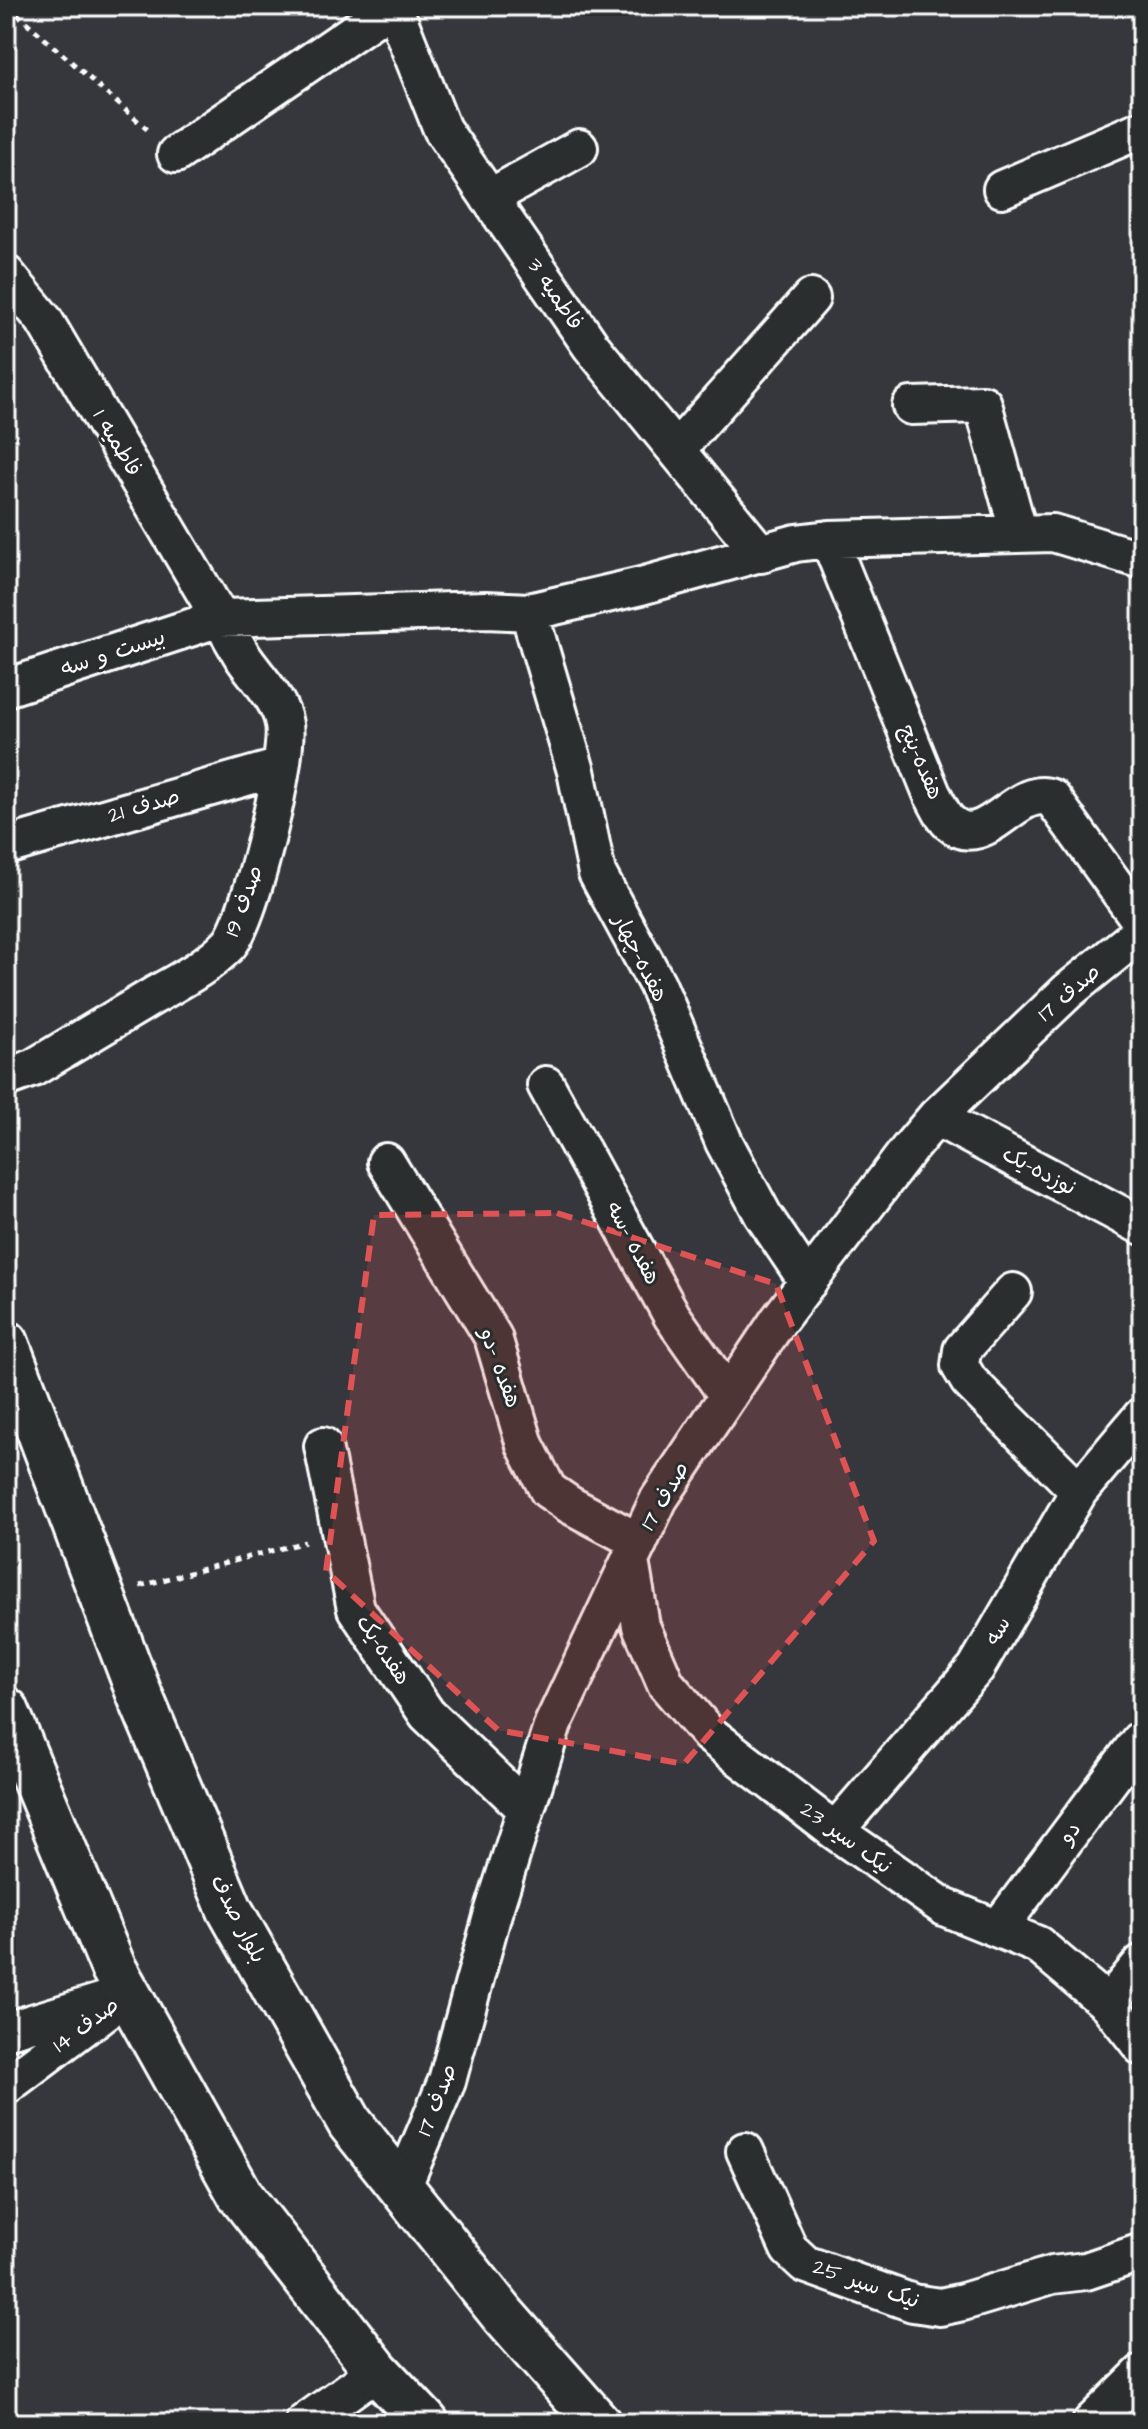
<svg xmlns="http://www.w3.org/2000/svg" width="1148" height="2429" viewBox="0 0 1148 2429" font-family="'Architects Daughter','Playpen Sans Arabic',sans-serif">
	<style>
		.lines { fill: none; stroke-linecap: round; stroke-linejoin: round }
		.minor-casing { stroke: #fff; stroke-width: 42 }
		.tertiary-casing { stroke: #fff; stroke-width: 50 }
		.path { stroke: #fff; stroke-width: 5; stroke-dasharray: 6 6; stroke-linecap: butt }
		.minor { stroke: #2a2d2e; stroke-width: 36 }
		.tertiary { stroke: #2a2d2e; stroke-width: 44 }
		.marked { fill: #de5353; fill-opacity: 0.2; stroke: #de5353; stroke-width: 6; stroke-dasharray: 16 10; stroke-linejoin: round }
		.labels { text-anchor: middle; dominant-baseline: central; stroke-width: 6; stroke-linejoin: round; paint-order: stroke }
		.street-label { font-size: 22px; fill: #fff; stroke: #2a2d2e }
	</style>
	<rect width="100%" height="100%" fill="#36373c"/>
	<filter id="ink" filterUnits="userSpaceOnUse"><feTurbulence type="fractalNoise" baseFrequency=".0125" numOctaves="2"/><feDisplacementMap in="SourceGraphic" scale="16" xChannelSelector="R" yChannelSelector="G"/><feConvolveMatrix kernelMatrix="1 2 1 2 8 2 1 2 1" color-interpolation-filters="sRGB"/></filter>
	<g filter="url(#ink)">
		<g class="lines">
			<defs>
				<path id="minor" d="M393 6 442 129 591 346 761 554
					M176 154 392 6
					M1002 189 1142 129
					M489 198 579 148
					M6 274 44 320 243 657C257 678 280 699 284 724 290 756 250 923 228 945 207 967 179 981 153 996 113 1020 73 1044 33 1068L6 1078
					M911 406 983 404 1019 534
					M676 450 811 298
					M829 539 932 794C937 802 942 816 949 822 985 855 1016 783 1052 798L1142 923
					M529 612 576 771 597 873 657 984 724 1142 763 1215 808 1282
					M6 688 220 618 486 610 529 612 641 586 796 543 829 539 1053 533 1142 560
					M6 846 281 767
					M546 1085 672 1316 728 1396
					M936 1117 1142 1226
					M386 1162 493 1337 525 1445 548 1490 570 1505 639 1542
					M1013 1292 962 1350 960 1366 969 1381 1079 1491
					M323 1446 356 1609 427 1714 526 1809
					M630 1561 641 1626 666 1684 709 1734 835 1831 944 1907 1038 1945 1108 2004 1142 2047
					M835 1831 976 1668 1079 1491 1142 1416
					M998 1929 1139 1741 1142 1743
					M1108 2004 1142 1963
					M6 2031 104 2001
					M6 2086 128 1994
					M745 2151 789 2249 805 2264 913 2303 940 2307 963 2302 1052 2275 1086 2271 1142 2252
					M402 2188 447 2081 493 1913 553 1724 659 1499 778 1321 909 1149 936 1117 1068 991 1142 931
					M304 2423 377 2371
					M1091 2423 1142 2373"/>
				<path id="tertiary" d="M6 1343 140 1696 230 1910 350 2123 503 2315 598 2423
					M6 1710 113 1967 241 2196 377 2371 426 2423"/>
			</defs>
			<!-- minor casing -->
			<use href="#minor" class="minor-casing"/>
			<!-- tertiary casing -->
			<use href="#tertiary" class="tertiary-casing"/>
			<!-- path -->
			<path class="path" d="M8 6 148 130
				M140 1586 305 1542"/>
			<!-- minor -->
			<use href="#minor" class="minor"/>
			<!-- tertiary -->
			<use href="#tertiary" class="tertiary"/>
		</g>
	</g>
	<!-- marked area -->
	<path class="marked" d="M557 1213 776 1284 874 1541 684 1764 498 1730 326 1571 374 1215Z"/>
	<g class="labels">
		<!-- street labels -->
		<g class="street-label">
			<text transform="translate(555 294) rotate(56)">فاطمیه 3</text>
			<text transform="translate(117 443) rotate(59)">فاطمیه 1</text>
			<text transform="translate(113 653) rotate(-18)">بیست و سه</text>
			<text transform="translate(921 762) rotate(67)">هفده-پنج</text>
			<text transform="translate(144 806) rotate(-16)">صدف 21</text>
			<text transform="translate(244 901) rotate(-70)">صدف 19</text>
			<text transform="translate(640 958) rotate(63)">هفده-چهار</text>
			<text transform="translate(1069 993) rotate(-41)">صدف 17</text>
			<text transform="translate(1039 1171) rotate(28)">نوزده-یک</text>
			<text transform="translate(633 1243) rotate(62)">هفده -سه</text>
			<text transform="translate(500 1368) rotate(70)">هفده -دو</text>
			<text transform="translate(665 1496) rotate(-60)">صدف 17</text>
			<text transform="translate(998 1631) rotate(-60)">سه</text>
			<text transform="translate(383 1650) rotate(56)">هفده-یک</text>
			<text transform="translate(1070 1833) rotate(-53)">دو</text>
			<text transform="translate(846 1838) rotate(36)">نیک سیر 23</text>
			<text transform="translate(238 1919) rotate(63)">بلوار صدف</text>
			<text transform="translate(86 2025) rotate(-37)">صدف 14</text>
			<text transform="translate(437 2100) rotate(-69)">صدف 17</text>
			<text transform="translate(866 2284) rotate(19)">نیک سیر 25</text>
		</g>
	</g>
	<!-- margin -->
	<rect width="1148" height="2429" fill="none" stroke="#2a2d2e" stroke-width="32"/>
	<rect x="16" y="16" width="1116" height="2397" fill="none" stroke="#fff" stroke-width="3" filter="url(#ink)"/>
</svg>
